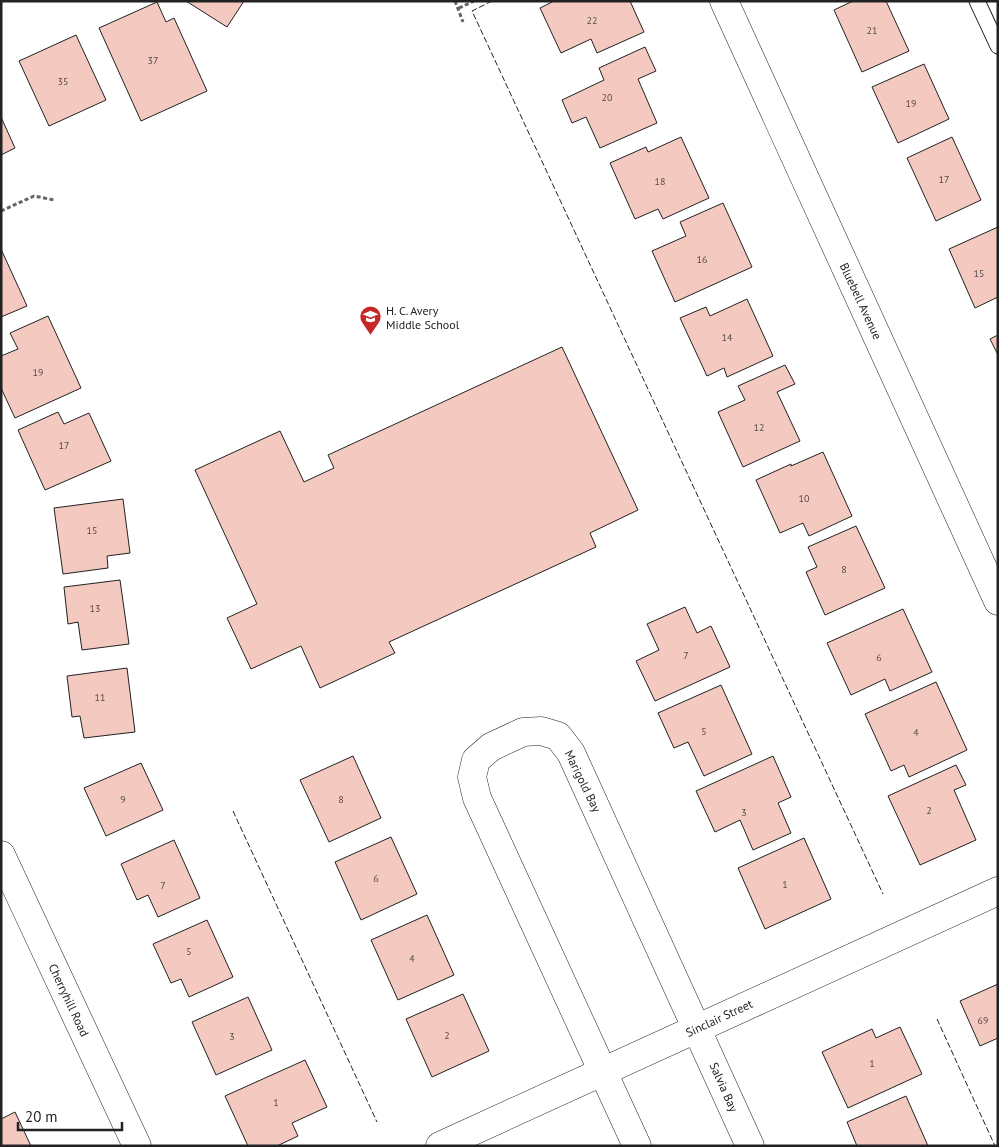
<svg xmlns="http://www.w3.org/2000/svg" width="999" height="1147" viewBox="0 0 999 1147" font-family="'PT Sans',sans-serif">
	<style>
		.building { fill: #f3c9c0; stroke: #222 }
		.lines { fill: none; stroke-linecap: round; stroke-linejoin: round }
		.service-casing { stroke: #222; stroke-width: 17 }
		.minor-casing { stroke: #222; stroke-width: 29 }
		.tertiary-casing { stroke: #222; stroke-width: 29 }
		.path { stroke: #646464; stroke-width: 3; stroke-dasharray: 4 2.5; stroke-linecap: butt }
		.service { stroke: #fff; stroke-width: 15 }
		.minor { stroke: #fff; stroke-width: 28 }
		.tertiary { stroke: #fff; stroke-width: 28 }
		.fence { stroke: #222; stroke-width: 1; stroke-dasharray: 6 2.5; stroke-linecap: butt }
		.labels { text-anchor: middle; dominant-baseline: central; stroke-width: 4; stroke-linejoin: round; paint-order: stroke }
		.number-label { font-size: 10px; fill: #564c4a }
		.street-label { font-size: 12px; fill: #222; stroke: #fff }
		.poi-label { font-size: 12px; fill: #222; stroke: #fff; text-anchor: start }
	</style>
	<rect width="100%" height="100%" fill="#fff"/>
	<!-- building -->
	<path class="building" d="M186 1H244L227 27Z
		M554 1H630L644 32 597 53 591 39 561 53 540 8Z
		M853 1H886L909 51 862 72 834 10Z
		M157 2 166 22 174 18 207 91 141 121 99 28Z
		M76 35 106 100 49 126 19 61Z
		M645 47 656 71 638 79 657 123 600 148 586 117 572 123 562 100 604 80 599 68Z
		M924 64 949 119 898 143 872 87Z
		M1 117 15 148 1 155Z
		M681 137 709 198 663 219 658 209 635 219 610 163 646 147 648 152Z
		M952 137 981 200 936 221 907 158Z
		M723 203 752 267 675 302 652 251 686 236 680 222Z
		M998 227V297L975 308 949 249Z
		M1 249 27 306 1 317Z
		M747 299 773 356 727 377 724 368 707 376 680 318 706 307 710 316Z
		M48 316 81 388 15 418 1 388V356L18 349 10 333Z
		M998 335V355L990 339Z
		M562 347 638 510 590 533 596 547 389 642 395 653 320 688 301 646 251 669 227 618 257 604 195 470 280 431 304 482 334 468 328 455Z
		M785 365 795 384 777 392 800 441 743 467 718 412 745 400 738 386Z
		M58 412 64 424 89 413 111 461 45 490 18 430Z
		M823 452 852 516 809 536 803 523 780 533 756 480 791 464V466Z
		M123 499 130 553 107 556 108 568 63 574 54 508Z
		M856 526 885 588 825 615 806 572 817 567 808 547Z
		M120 580 129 644 82 650 78 622 68 624 64 587Z
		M685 607 697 633 711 626 730 667 655 701 636 661 659 650 647 624Z
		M903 609 932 672 890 691 885 679 851 695 827 643Z
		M127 668 135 732 84 738 80 716 72 717 67 676Z
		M936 682 967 750 909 777 904 765 891 771 865 714Z
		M721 685 752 754 704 776 688 742 674 748 658 713Z
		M353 756 381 818 329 842 300 780Z
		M773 756 791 797 778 803 791 833 753 850 740 820 715 832 696 791Z
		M141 763 163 810 106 836 84 788Z
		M956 765 966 785 954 790 976 840 920 865 888 796Z
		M391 837 417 894 361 920 335 862Z
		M804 838 831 899 765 929 738 868Z
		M174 840 200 898 158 917 148 895 137 900 121 864Z
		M427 915 454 975 398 1000 371 940Z
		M207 920 233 977 189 997 181 979 171 983 153 944Z
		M998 984V1038L980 1046 960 1001Z
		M463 994 489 1051 432 1077 406 1019Z
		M248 997 272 1050 216 1075 192 1022Z
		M900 1027 922 1074 848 1108 822 1052 872 1029 876 1038Z
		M305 1060 327 1107 292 1123 298 1136 277 1146H248L225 1096Z
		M906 1096 928 1146H857L847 1122Z
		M15 1112 31 1146H1V1119Z"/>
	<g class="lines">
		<defs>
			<path id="service" d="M977 1 998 46"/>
			<path id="minor" d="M724 1 998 601
				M1 855 137 1146
				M637 1146 477 798 472 777 476 760 491 747 523 732 541 731 558 736 571 753 750 1146"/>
			<path id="tertiary" d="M440 1146 998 891"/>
		</defs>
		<!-- service casing -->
		<use href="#service" class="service-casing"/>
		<!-- minor casing -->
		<use href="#minor" class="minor-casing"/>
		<!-- tertiary casing -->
		<use href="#tertiary" class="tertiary-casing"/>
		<!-- path -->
		<path class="path" d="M455 1 463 22
			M459 8 474 1
			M1 211 34 196 54 200"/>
		<!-- service -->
		<use href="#service" class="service"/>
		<!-- minor -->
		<use href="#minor" class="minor"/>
		<!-- tertiary -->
		<use href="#tertiary" class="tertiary"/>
		<!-- fence -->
		<path class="fence" d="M492 1 472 11 883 894
			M233 811 377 1122
			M937 1019 995 1146"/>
	</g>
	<!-- icons -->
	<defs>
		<symbol id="school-pin" viewBox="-11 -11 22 30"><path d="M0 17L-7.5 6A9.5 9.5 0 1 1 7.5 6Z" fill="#c62828" stroke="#fff"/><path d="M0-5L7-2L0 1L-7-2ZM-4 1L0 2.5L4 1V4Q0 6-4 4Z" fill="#fff"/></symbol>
	</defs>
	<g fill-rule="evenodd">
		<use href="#school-pin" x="358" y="304" width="25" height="34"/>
	</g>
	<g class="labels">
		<!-- number labels -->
		<g class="number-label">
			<text x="592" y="20">22</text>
			<text x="872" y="30">21</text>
			<text x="153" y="60">37</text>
			<text x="63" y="81">35</text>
			<text x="607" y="97">20</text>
			<text x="911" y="103">19</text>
			<text x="944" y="179">17</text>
			<text x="660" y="181">18</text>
			<text x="702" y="259">16</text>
			<text x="979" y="273">15</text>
			<text x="727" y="337">14</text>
			<text x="38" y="372">19</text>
			<text x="759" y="427">12</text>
			<text x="64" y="445">17</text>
			<text x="804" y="498">10</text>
			<text x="92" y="530">15</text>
			<text x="844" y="569">8</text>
			<text x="95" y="608">13</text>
			<text x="686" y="655">7</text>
			<text x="879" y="657">6</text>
			<text x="100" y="697">11</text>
			<text x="704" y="731">5</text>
			<text x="916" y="732">4</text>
			<text x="123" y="799">9</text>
			<text x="341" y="799">8</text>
			<text x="929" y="810">2</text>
			<text x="744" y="812">3</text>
			<text x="376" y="878">6</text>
			<text x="785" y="884">1</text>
			<text x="163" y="885">7</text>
			<text x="189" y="951">5</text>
			<text x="412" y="958">4</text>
			<text x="983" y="1020">69</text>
			<text x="447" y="1035">2</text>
			<text x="232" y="1036">3</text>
			<text x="872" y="1063">1</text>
			<text x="276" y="1102">1</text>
		</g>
		<!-- street labels -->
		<g class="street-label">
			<text transform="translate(861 301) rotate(65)">Bluebell Avenue</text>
			<text transform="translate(583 781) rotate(64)">Marigold Bay</text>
			<text transform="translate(69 1000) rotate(65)">Cherryhill Road</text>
			<text transform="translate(719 1018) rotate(-25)">Sinclair Street</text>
			<text transform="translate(724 1087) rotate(66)">Salvia Bay</text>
		</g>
		<!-- poi labels -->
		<g class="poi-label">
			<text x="386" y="310">H. C. Avery<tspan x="386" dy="14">Middle School</tspan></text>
		</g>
	</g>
	<!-- border -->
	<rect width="999" height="1147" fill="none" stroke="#222222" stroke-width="5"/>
	<!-- scale -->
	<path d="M18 1122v8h104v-8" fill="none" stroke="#222222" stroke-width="2.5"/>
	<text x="25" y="1122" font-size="15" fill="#222222" stroke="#ffffff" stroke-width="4" paint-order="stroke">20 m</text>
</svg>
